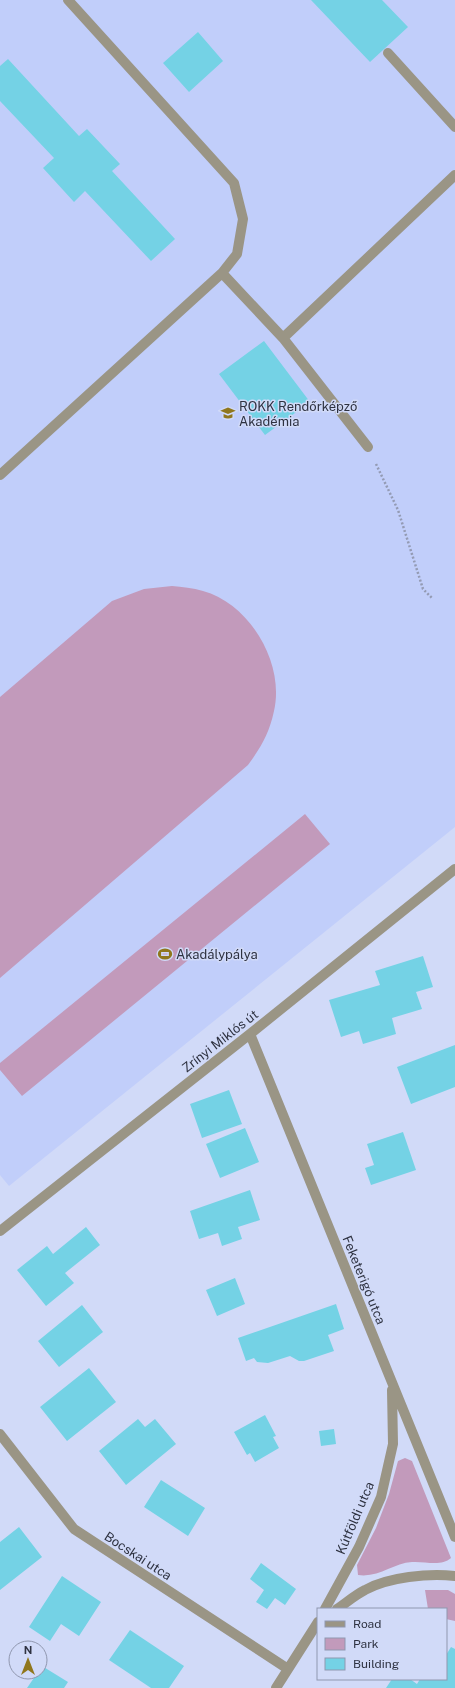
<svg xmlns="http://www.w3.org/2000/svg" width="455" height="1688" viewBox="0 0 455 1688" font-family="'Public Sans',sans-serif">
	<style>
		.built { fill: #c1cefa }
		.green { fill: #c29abb }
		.building { fill: #74d2e5 }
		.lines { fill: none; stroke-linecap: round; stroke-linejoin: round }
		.path { stroke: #949bb4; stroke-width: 2.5; stroke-dasharray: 2 2; stroke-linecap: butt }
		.minor { stroke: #9a9585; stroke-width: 10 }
		.labels { text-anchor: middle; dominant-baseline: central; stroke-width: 3; stroke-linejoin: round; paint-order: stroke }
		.poi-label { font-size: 13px; fill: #2e3241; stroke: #d1daf8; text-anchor: start }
		.street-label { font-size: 13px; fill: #2e3241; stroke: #d1daf8 }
	</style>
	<rect width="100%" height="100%" fill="#d1daf8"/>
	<!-- built -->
	<path class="built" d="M0 0H455V827L9 1186 0 1175Z"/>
	<!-- green -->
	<path class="green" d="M172 586C182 587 193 588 203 591 250 604 285 663 274 711 269 734 261 747 248 765L0 978V697L112 601 144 589Z
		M305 814 330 844 22 1096 0 1070V1063Z
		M405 1458 412 1461 451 1558C441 1567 425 1561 412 1562 393 1563 379 1578 358 1575L357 1565 376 1528 389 1494 398 1461Z
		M425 1590H448L455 1594V1621L446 1619V1609H428Z"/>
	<!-- building -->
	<path class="building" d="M311 0H382L408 27 370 62Z
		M198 32 223 61 189 92 163 63Z
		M8 59 79 136 87 129 120 164 112 171 175 239 151 261 85 191 74 202 43 168 54 158 0 101V66Z
		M264 341 310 402 265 435 219 374Z
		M423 956 433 987 416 992 422 1009 392 1018 396 1034 363 1044 359 1031 341 1037 329 1000 380 985 375 971Z
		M455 1045V1087L411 1104 397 1067Z
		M229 1090 242 1124 202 1138 190 1104Z
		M245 1128 259 1162 220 1178 206 1144Z
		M403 1132 416 1170 371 1185 365 1168 374 1165 367 1144Z
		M250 1190 260 1220 238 1227 242 1239 222 1246 218 1233 199 1239 190 1211Z
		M86 1227 100 1245 65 1273 74 1283 46 1306 17 1270 47 1246 53 1254Z
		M235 1278 245 1304 217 1316 206 1290Z
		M336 1304 344 1329 328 1335 334 1351 304 1361H299L290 1356 268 1363 257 1362 254 1358 246 1361 238 1338Z
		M82 1305 103 1332 59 1367 38 1341Z
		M89 1368 116 1402 67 1441 40 1407Z
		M265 1415 276 1436 273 1437 279 1448 255 1462 250 1453 247 1455 234 1432Z
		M138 1419 145 1427 155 1419 176 1444 126 1485 99 1451Z
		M334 1429 336 1444 321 1446 319 1431Z
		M161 1480 205 1508 188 1536 144 1507Z
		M19 1527 42 1557 0 1590V1542Z
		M261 1563 296 1589 285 1605 275 1598 267 1609 256 1602 264 1590 250 1579Z
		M62 1576 101 1602 79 1636 61 1624 50 1641 29 1627Z
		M130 1630 184 1666 169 1688H151L109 1660Z
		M451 1647 455 1649V1688H386L392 1679H410L417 1684 420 1679H446V1655Z
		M42 1666 68 1682 64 1688H27L38 1672H40Z"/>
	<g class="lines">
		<!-- path -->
		<path class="path" d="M376 464 398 510 423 589 432 598"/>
		<!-- minor -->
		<path class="minor" d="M68 0 234 183 243 219 237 254 222 273
			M388 53 455 127
			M283 338 368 447
			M0 475 222 273 283 338 455 175
			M250 1034 455 1537
			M0 1231 250 1034 455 869
			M0 1434 74 1529 288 1669
			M325 1609 359 1547 381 1497 393 1444 392 1390
			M337 1609C346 1603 355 1595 365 1590 388 1577 429 1573 455 1576
			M276 1688 318 1622"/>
	</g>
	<!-- icons -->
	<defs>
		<symbol id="school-bare" viewBox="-9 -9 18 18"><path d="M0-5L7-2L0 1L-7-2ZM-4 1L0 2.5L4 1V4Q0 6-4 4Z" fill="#90771d" stroke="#d1daf8" stroke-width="2.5" paint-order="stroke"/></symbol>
		<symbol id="stadium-bare" viewBox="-9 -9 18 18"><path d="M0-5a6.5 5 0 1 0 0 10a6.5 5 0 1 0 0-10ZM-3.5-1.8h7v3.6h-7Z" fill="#90771d" stroke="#d1daf8" stroke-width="2.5" paint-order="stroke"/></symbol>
	</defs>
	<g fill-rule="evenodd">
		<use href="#school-bare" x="218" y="403" width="20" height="20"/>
		<use href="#stadium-bare" x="155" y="944" width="20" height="20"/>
	</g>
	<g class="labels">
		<!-- poi labels -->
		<g class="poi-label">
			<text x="239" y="406">ROKK Rendőrképző<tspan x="239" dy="15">Akadémia</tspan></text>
			<text x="176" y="954">Akadálypálya</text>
		</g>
		<!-- street labels -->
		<g class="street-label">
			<text transform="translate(220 1041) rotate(-38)">Zrínyi Miklós út</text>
			<text transform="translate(364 1280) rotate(68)">Feketerigó utca</text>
			<text transform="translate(355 1518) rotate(-67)">Kútföldi utca</text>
			<text transform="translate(138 1556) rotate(33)">Bocskai utca</text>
		</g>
	</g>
	<!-- legend -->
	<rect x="317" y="1608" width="130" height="72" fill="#d1daf8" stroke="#9097af"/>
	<rect x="325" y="1621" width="20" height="6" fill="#9a9585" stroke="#9097af"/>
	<text x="353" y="1628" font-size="12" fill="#2e3241">Road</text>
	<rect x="325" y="1638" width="20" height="12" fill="#c29abb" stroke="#9097af"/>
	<text x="353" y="1648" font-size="12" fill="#2e3241">Park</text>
	<rect x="325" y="1658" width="20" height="12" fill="#74d2e5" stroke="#9097af"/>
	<text x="353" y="1668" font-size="12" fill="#2e3241">Building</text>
	<!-- north arrow -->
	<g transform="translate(28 1660)"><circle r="19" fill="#d1daf8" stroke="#9097af"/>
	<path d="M0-3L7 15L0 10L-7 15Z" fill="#90771d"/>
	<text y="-6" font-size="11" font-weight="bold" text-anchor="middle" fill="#2e3241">N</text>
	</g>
</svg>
